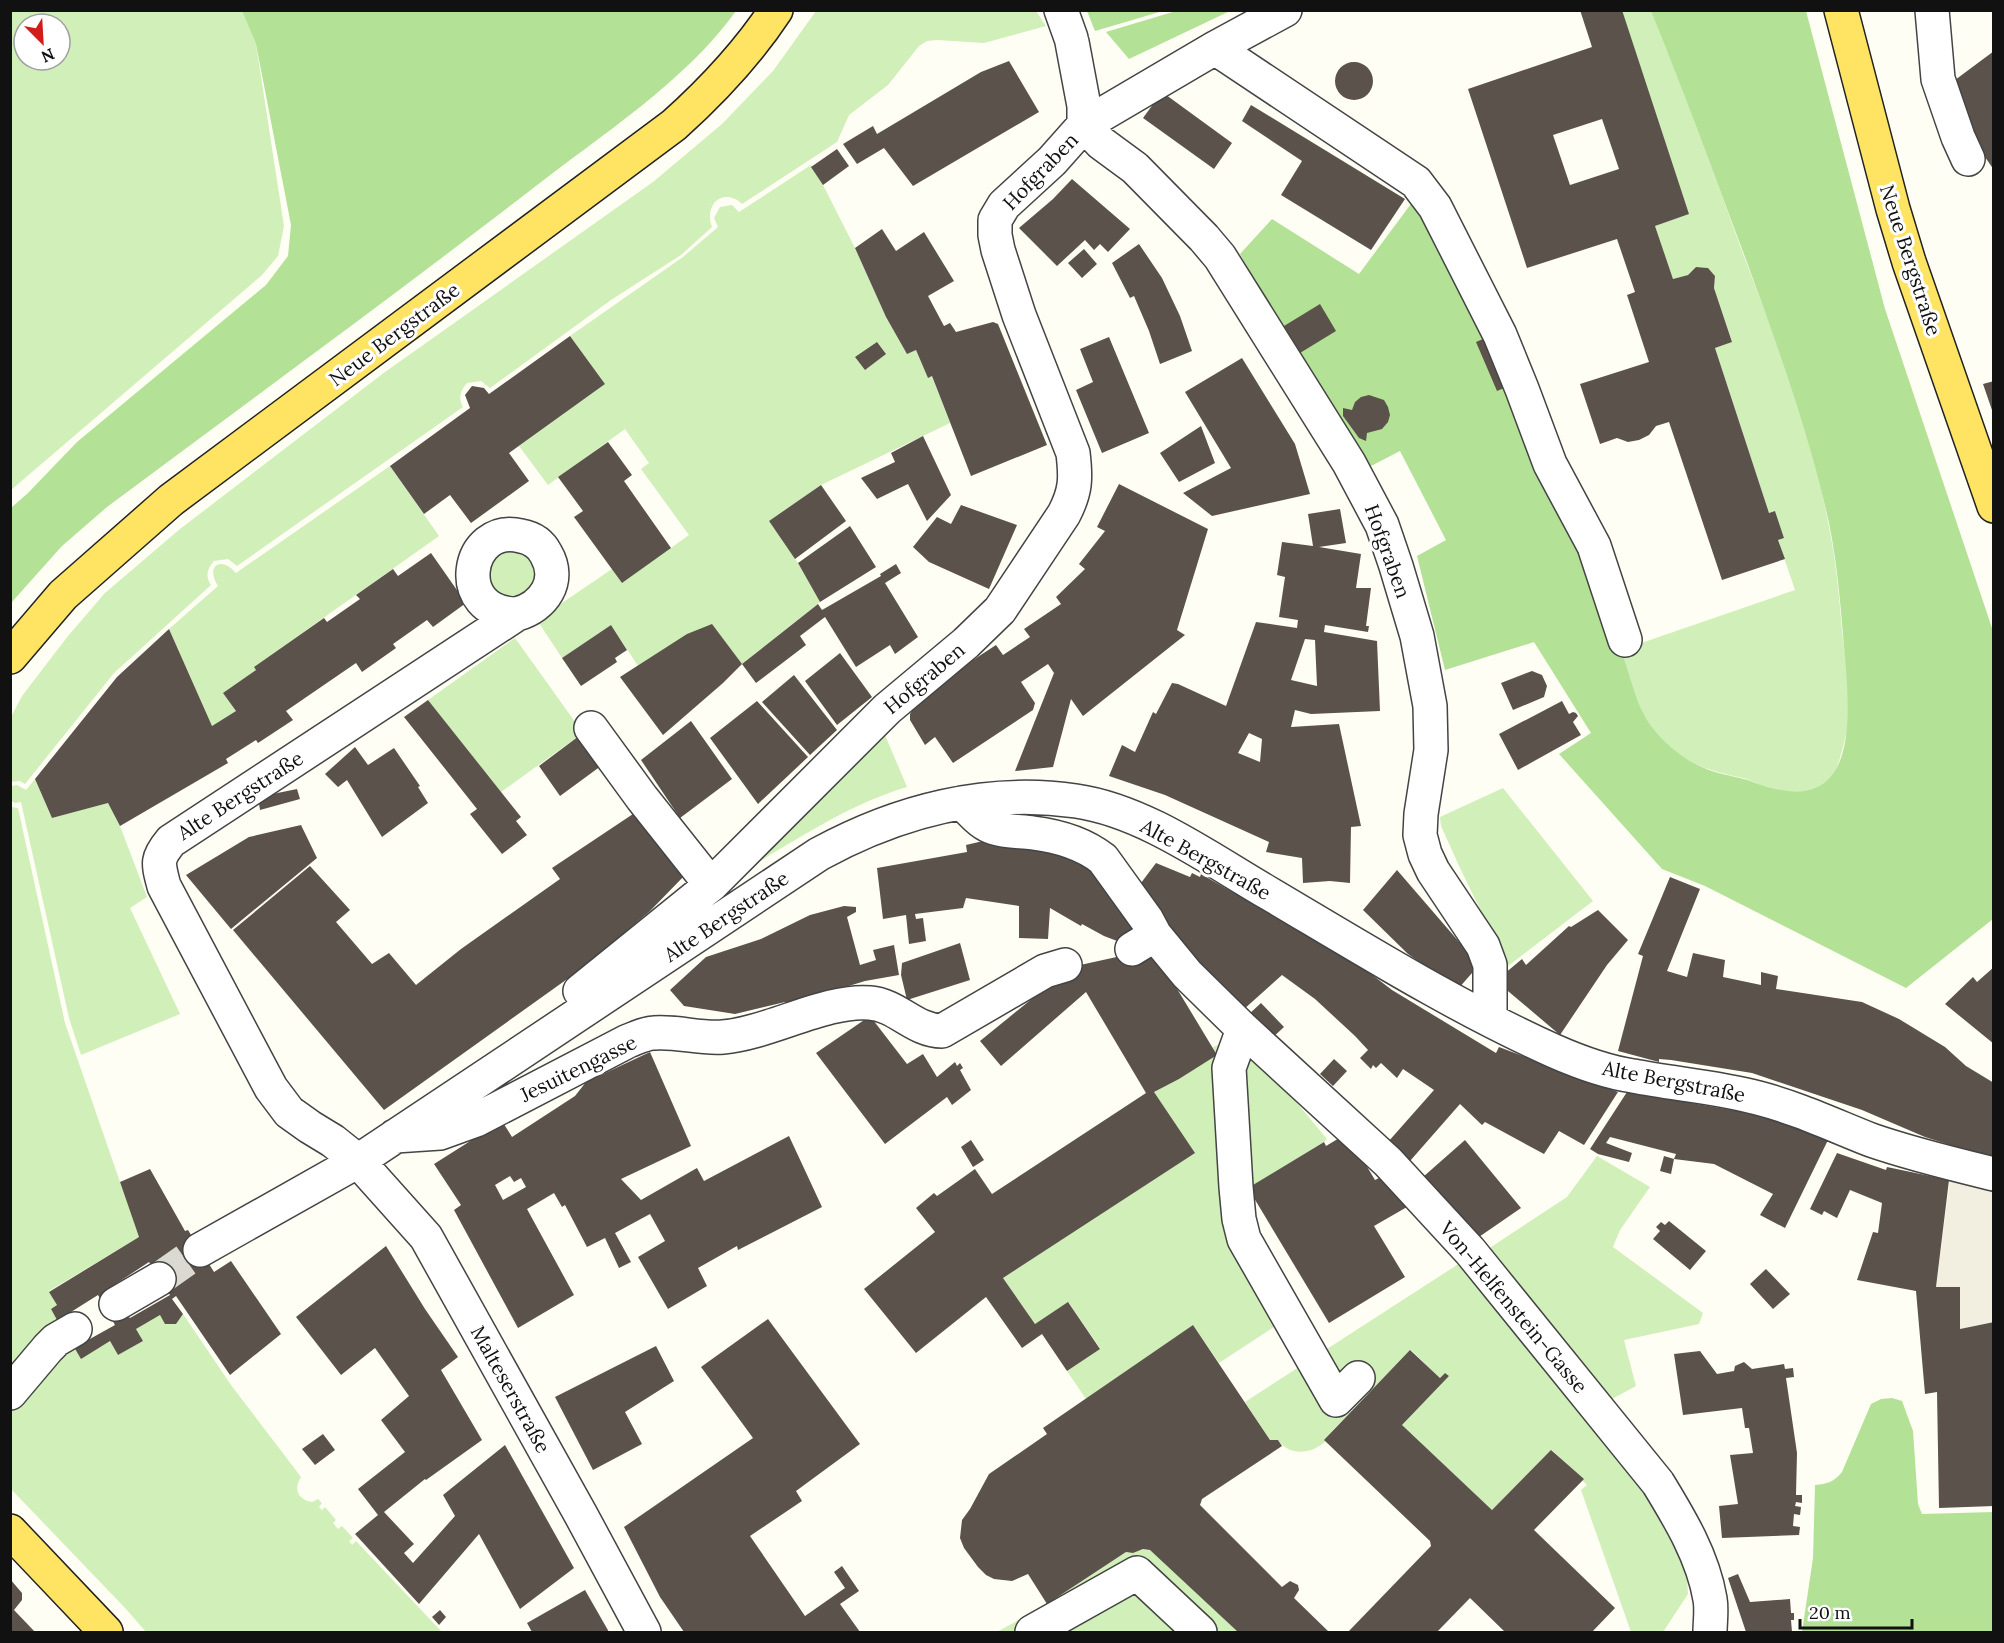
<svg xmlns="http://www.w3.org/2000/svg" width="2004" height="1643" viewBox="0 0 2004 1643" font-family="Lora,serif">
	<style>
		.green { fill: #d1efb9; fill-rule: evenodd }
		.forest { fill: #b3e196 }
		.plaza { fill: #f2efe0 }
		.building { fill: #5b524c; fill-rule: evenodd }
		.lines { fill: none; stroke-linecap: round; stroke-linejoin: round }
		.minor-tunnel { stroke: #dbdad2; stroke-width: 33; stroke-dasharray: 33 16; stroke-linecap: butt }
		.minor-casing { stroke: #444; stroke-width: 36 }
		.major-casing { stroke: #222; stroke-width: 36 }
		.minor { stroke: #fff; stroke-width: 33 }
		.major { stroke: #ffe464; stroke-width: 33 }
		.labels { text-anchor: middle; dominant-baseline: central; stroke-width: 6; stroke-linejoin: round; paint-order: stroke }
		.street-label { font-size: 20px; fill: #111; stroke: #fff }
	</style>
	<rect width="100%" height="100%" fill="#fffef4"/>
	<!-- green -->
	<path class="green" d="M1651 10C1683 90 1713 170 1742 251 1776 340 1812 432 1829 527 1836 561 1839 595 1842 630 1845 659 1852 692 1848 722 1847 734 1838 771 1831 779 1818 794 1791 793 1774 790 1763 787 1754 781 1743 778 1715 772 1691 766 1668 747 1640 724 1632 683 1621 650L1795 590 1778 540 1784 538 1775 511 1769 513 1715 348 1732 342 1714 288 1715 276 1708 268 1696 267 1688 275 1673 279 1655 226 1689 214 1622 11Z
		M11 11H242L256 44 284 226 278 256 262 275 11 490ZM24 24H60V60H24Z
		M816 11H1036L1046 26 984 43 937 40 927 41 919 46 888 85 849 115 837 142 742 204C724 187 703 204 712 227L681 255 611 300 490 388 481 381 467 383C460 391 458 398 463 407L237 566 228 559 214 561C207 569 205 576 211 585L114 673 25 784 20 781 11 782V717L22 696 68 636 105 593 180 529 385 372 653 182 722 124 773 71Z
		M811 165 823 185 855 248 886 317 907 353 916 350 928 377 932 376 950 423 821 485 769 521 798 563 820 602 742 664 638 666 611 625 562 658 537 620 612 569 622 583 689 535 641 469 649 463 625 429 548 485 519 446 605 384 570 336 683 257 718 227 714 218 720 207 732 205 739 212Z
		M390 466 439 536 254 667 256 670 224 693 236 711 212 726 169 629 218 586C205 566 221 555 236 573Z
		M489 574a23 23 0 1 1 46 0a23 23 0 1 1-46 0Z
		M515 638 583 733 501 792 428 700Z
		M885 735 907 787C850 804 801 837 750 867Z
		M35 779 52 818 108 803 120 826 147 897 130 908 180 1014 81 1055 69 1018 21 802 15 803 11 801V786L17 785 26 790Z
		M1503 788 1593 901 1508 966 1460 868 1441 826 1440 817Z
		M11 807 18 808 65 1023 139 1237 49 1291 57 1305 51 1309 57 1320 11 1383Z
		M1220 1044 1225 1056 1216 1063 1277 1325 1219 1363 1193 1325 1086 1399 1067 1371 1100 1348 1069 1303 1035 1324 1003 1278 1194 1153 1154 1092 1179 1079 1216 1055 1213 1047Z
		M1251 1058 1261 1060 1327 1139 1325 1141 1252 1186 1242 1065 1245 1061Z
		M1597 1156 1650 1187 1620 1230 1613 1247 1703 1313 1699 1324 1624 1340 1636 1386 1612 1399 1485 1251 1567 1197Z
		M1460 1263 1646 1486 1686 1563 1688 1594 1663 1632H1631L1581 1490 1587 1485 1552 1450 1492 1510 1402 1425 1449 1376 1445 1373 1440 1378 1411 1350 1332 1431 1325 1440 1326 1441C1312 1454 1290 1457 1278 1440H1270L1245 1402Z
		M183 1314 231 1385 301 1477C293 1489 298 1500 312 1502L318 1499 322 1503 319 1507 322 1510 325 1507 336 1520 333 1523 338 1529 342 1526 353 1538 349 1541 352 1545 356 1541 442 1632H146L126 1609 11 1489V1400L48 1357 74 1347 81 1358 110 1341 118 1355 143 1341 136 1329 160 1315 166 1324H176Z
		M1143 1549 1150 1550 1156 1553 1238 1632H997L1047 1604 1126 1552 1133 1553Z"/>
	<!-- forest -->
	<path class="forest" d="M242 11H736C685 82 601 135 532 189 392 297 249 401 107 507L62 546 11 603V508L28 493 77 442 266 285 288 256 291 225 256 44Z
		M1087 11V10L1163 11 1095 31Z
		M1176 11H1230L1129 59 1106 32Z
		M1651 11H1806L1885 309 1993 631V919L1906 988 1705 886 1662 869 1559 754 1591 733 1534 642 1445 670 1417 556 1446 540 1400 451 1371 466 1279 324 1240 254 1272 219 1359 274 1419 193C1457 272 1495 352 1533 431 1551 469 1572 507 1588 546 1604 585 1614 628 1627 668 1633 687 1639 710 1651 726 1667 747 1689 764 1715 772 1727 776 1741 777 1753 782 1856 822 1851 728 1845 657 1841 612 1838 567 1829 523 1809 432 1777 344 1745 257 1714 174 1684 92 1651 11Z
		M1892 1398 1902 1401 1913 1431 1918 1504 1922 1514 1993 1512V1632H1802L1813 1558 1815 1485C1827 1484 1834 1482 1842 1472L1871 1404 1881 1399Z"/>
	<!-- plaza -->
	<path class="plaza" d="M1951 1172 1993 1187V1322L1960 1329 1936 1287Z"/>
	<!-- building -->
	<path class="building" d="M1580 10H1622L1689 214 1655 226 1673 279 1688 275 1696 267 1708 268 1715 276 1714 288 1732 342 1715 348 1769 513 1775 511 1784 538 1778 540 1785 559 1722 580 1669 422 1656 426 1649 435 1639 440 1628 442 1617 438 1600 444 1580 384 1649 362 1627 295 1635 292 1617 239 1527 268 1468 89 1592 47ZM1602 119 1619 169 1570 185 1553 135Z
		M1994 51V170L1969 134 1951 83Z
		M1009 61 1039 112 913 186 884 148 857 164 843 144 873 126 877 134 981 72Z
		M1335 81a19 19 0 1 1 38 0a19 19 0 1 1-38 0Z
		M1162 92 1232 143 1214 169 1143 118Z
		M1251 105 1405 199 1371 250 1281 195 1302 161 1242 121Z
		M837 149 849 166 823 185 811 167Z
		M1072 179 1130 229 1108 252 1100 244 1094 250 1085 240 1057 266 1019 228 1053 199Z
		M882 229 896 251 924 232 954 281 928 296 944 326 950 323 956 332 993 322 998 324 1047 445 971 476 932 376 928 378 916 350 907 354 886 317 855 248Z
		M1139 244 1162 278 1180 316 1192 351 1160 364 1149 331 1134 296 1130 298 1112 263Z
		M1084 249 1097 264 1082 278 1068 263Z
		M1320 304 1336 331 1300 353 1284 326Z
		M1495 334 1516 383 1497 391 1476 342Z
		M570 336 605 384 509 453 529 481 471 523 450 495 424 514 390 466 470 408 465 395 472 386 484 388 489 394Z
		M1109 337 1149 433 1102 453 1076 390 1093 382 1080 349Z
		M877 342 886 354 865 370 855 357Z
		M1242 358 1295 444 1310 494 1212 516 1183 493 1231 468 1185 392Z
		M1994 381V413H1993L1983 384Z
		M1369 395 1384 400 1388 407 1390 415 1388 422 1382 429 1367 433 1366 441 1359 438 1343 416V408L1352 410 1355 402 1361 397Z
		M1201 426 1215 463 1179 482 1160 453Z
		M923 436 951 495 927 521 908 484 877 499 861 478 895 462 891 453Z
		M608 442 632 475 624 481 671 548 622 583 574 517 583 511 558 477Z
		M1119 484 1208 529 1177 630 1185 635 1083 716 1071 699 1053 767 1015 771 1054 673 1048 664 1021 682 1035 703 1033 710 953 763 935 737 925 745 910 720V714L914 708 931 692 929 689 996 645 1003 655 1030 637 1024 629 1061 604 1056 597 1085 569 1079 564 1105 531 1097 527Z
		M821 485 846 521 795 559 769 521Z
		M961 505 1017 525 989 589 929 562 913 547 937 517 951 524Z
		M1340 509 1346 543 1319 547 1361 554 1356 588H1371L1366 626H1369L1368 632 1325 625 1324 632 1377 641 1380 711 1311 714 1295 710 1291 727 1339 724 1361 826 1351 827 1350 883 1330 881 1303 883 1302 858 1266 852 1269 842 1165 795 1109 776 1122 745 1135 752 1153 712 1156 714 1172 683 1178 684 1226 706 1256 622 1297 628 1298 620 1279 617 1285 577 1277 575 1282 542 1313 546 1308 514ZM1305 639 1315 640 1317 686 1291 680ZM1249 733 1262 739 1260 762 1238 753Z
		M850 526 876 567 820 602 798 563Z
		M431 553 466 603 433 627 427 620 393 644 396 648 362 672 356 663 286 711 293 720 258 743 256 740 226 759 228 763 120 826 108 803 52 818 35 779 117 677 169 629 212 726 236 711 223 693 256 670 254 667 324 618 327 622 360 599 356 595 393 569 398 576Z
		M896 564 901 573 885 583 918 637 895 654 890 645 856 667 825 617 800 636 806 645 756 683 742 664 818 604 822 610 881 576 880 574Z
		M712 624 742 664 723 683 663 735 620 677 687 634Z
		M611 625 627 650 615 658 617 662 581 686 562 658Z
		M840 653 872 697 837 725 805 681Z
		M1532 671 1542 675 1547 686 1544 697 1513 710 1501 683Z
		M794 675 837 730 810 755 762 702Z
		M428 700 521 817 516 821 527 835 502 854 470 814 477 809 404 717Z
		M757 701 808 757 758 804 710 738Z
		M1562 701 1569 714 1573 712 1576 713 1578 716 1573 722 1581 735 1518 770 1499 734Z
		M691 721 732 779 680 818 641 760Z
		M583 733 605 763 560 796 539 766Z
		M355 747 368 765 394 748 420 786 418 787 428 803 382 837 347 780 338 787 325 774Z
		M297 789 300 799 260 810 258 797Z
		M639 810 686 874 650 911 611 944 612 947 384 1110 233 930 310 866 350 910 336 922 372 964 389 953 416 985 461 949 560 879 552 868Z
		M301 825 317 858 231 929 186 875 249 837Z
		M983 841 1057 848 1102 876 1141 929 1125 944 1104 936 1082 924 1081 926 1050 908 1048 939 1019 938V906L966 898 963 908 915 914 916 919 923 918 926 941 909 944 906 915 883 919 877 868 967 852 966 845Z
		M1156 863 1190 877 1192 873 1200 877 1201 874 1234 893 1269 908 1350 958 1392 990 1496 1053 1499 1047 1618 1092 1584 1145 1559 1131 1544 1154 1485 1122 1482 1125 1460 1104 1410 1161 1388 1142 1434 1090 1403 1069 1397 1078 1381 1063 1376 1068 1373 1065 1371 1069 1360 1058 1368 1050 1355 1036 1315 999 1282 975 1243 1010 1135 891Z
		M1397 870 1479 965 1458 989 1408 954 1363 910Z
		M1670 877 1700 889 1667 971 1687 977 1693 953 1725 960 1723 977 1761 985V972L1778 976 1776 989 1862 1002 1899 1019 1945 1047 1966 1066 1994 1083V1159L1925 1137 1862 1110 1752 1073 1671 1060 1659 1059V1062L1618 1051 1643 956 1638 954Z
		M844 906 856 907V912L847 917 860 965 876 960 873 950 894 945 899 975 865 981 787 1005 785 1002 735 1014 684 1006 670 990 706 957 761 939 810 915Z
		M1598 910 1628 940 1607 965 1560 1035 1502 986 1504 974 1522 959 1526 965 1569 926 1571 927Z
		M960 943 970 980 907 1000 901 975 902 963Z
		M1153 949 1217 1055 1179 1079 1154 1092 1195 1153 1003 1278 1035 1324 1068 1302 1100 1349 1067 1371 1042 1334 1022 1348 986 1297 916 1353 864 1289 935 1232 916 1208 934 1193 937 1196 975 1169 992 1194 1146 1093 1086 992 1001 1066 980 1041 1071 967Z
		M1994 967V1044L1945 1004 1973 977 1977 982Z
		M1261 1003 1284 1027 1271 1039 1248 1015Z
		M870 1016 907 1064 923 1054 937 1077 955 1062 957 1066 960 1063 963 1068 960 1070 971 1090 952 1105 947 1097 885 1144 816 1053Z
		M650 1052 691 1146 621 1179 641 1200 697 1168 704 1181 789 1136 822 1207 738 1250 737 1246 698 1268 707 1286 668 1309 638 1257 665 1241 650 1214 615 1233 631 1262 619 1268 605 1238 587 1247 565 1205 562 1207 554 1193 527 1209 574 1295 518 1328 454 1210 461 1205 434 1164 502 1121 512 1137 575 1096 586 1082ZM510 1176 514 1182 521 1178 526 1187 503 1200 495 1185Z
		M1334 1059 1347 1071 1333 1086 1320 1074Z
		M1627 1092 1773 1117 1828 1140 1785 1228 1760 1215 1773 1194 1714 1164 1674 1159 1676 1154 1610 1137 1606 1143 1632 1153 1629 1162 1598 1154 1590 1149Z
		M1341 1137 1351 1140 1375 1180 1387 1174 1407 1207 1374 1226 1405 1277 1329 1323 1248 1188 1324 1142 1326 1146Z
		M971 1140 984 1160 973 1167 961 1147Z
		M1465 1140 1521 1208 1476 1239 1423 1177Z
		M1837 1153 1886 1170 1887 1167 1949 1180 1936 1287H1960V1329L1994 1322V1506L1939 1508 1937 1392 1925 1394 1916 1291 1857 1280 1873 1232 1878 1233 1882 1203 1850 1190 1837 1218 1824 1211 1822 1215 1810 1209Z
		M1664 1156 1674 1159 1671 1174 1660 1171Z
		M150 1169 185 1231 188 1230 214 1272 231 1261 281 1334 230 1375 176 1296 172 1299 183 1314 176 1324H165L160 1315 136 1329 143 1341 118 1355 110 1341 81 1359 74 1347 83 1342 67 1314 57 1320 51 1309 57 1305 49 1292 139 1237 120 1182ZM149 1262 170 1295 130 1318 129 1317 124 1319 108 1289ZM98 1295 115 1325 88 1340 71 1312Z
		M1669 1221 1706 1251 1690 1270 1653 1239 1660 1231 1656 1227 1661 1222 1665 1225Z
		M386 1246 425 1309 458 1357 441 1370 482 1440 426 1480 425 1479 384 1512 414 1544 404 1553 413 1563 455 1516 443 1495 505 1445 574 1568 520 1609 479 1534 419 1604 355 1534 378 1515 358 1489 405 1452 381 1420 409 1396 375 1348 341 1375 296 1317Z
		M1766 1269 1790 1294 1773 1309 1750 1284Z
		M768 1319 860 1444 796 1491 802 1501 750 1536 805 1616 845 1588 834 1572 842 1566 859 1591 840 1604 860 1632H684L660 1597 624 1527 753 1438 701 1367Z
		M1193 1325 1270 1440H1278L1282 1446 1202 1499 1200 1505 1282 1587 1290 1581 1298 1585 1299 1590 1294 1598 1329 1632H1238L1150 1550 1143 1549 1133 1553 1126 1552 1047 1604 1028 1574 1012 1581 994 1579 986 1575 978 1567 964 1548 960 1538 962 1520 970 1509 989 1474 1047 1434 1043 1428Z
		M656 1346 674 1381 625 1412 642 1444 593 1470 555 1397Z
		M1410 1350 1440 1378 1445 1373 1449 1376 1402 1425 1492 1510 1551 1450 1584 1479 1534 1530 1615 1608 1592 1632H1505L1470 1598 1437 1632H1348L1431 1546 1430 1541 1324 1440Z
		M1700 1351 1717 1374 1734 1371 1735 1366 1744 1362 1752 1369 1784 1364 1785 1369 1793 1368 1794 1377 1786 1378 1797 1453 1796 1495H1802V1503L1796 1502 1795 1506 1801 1507 1800 1515 1794 1514 1793 1526 1800 1527 1799 1535 1722 1538 1719 1506 1738 1504 1730 1455 1753 1453 1749 1428H1745L1742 1408 1683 1415 1674 1354Z
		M323 1434 335 1450 315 1465 302 1449Z
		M1738 1574 1750 1602 1790 1599 1791 1613H1794V1620H1791L1792 1632H1746L1728 1578Z
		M10 1579 22 1593V1600L14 1610 35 1632H10Z
		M585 1590 609 1632H532L527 1623Z
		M440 1610 446 1617 439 1625 432 1617Z"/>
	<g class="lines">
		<!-- minor-tunnel -->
		<path class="minor-tunnel" d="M159 1279 200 1250"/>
		<defs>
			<path id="minor" d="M1061 10 1071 38
				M1932 10 1938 79 1958 137 1968 159
				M1072 42 1084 106V125L1101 143 1135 168 1204 238 1220 257 1349 463 1382 525 1396 566 1417 636 1430 706 1431 750 1421 814 1420 835 1425 854 1433 871 1483 946 1490 965V1020
				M1215 48 1416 182 1435 207 1500 335 1522 389 1550 464 1594 546 1625 640
				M517 614C543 607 562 581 546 554 541 544 532 538 521 536 466 522 450 614 517 614L171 841C156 859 158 863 164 886L271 1088 289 1112 310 1127 333 1141 358 1161 426 1237 581 1515 644 1632
				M591 728 642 798 711 885
				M962 803C970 810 978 821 987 825 1000 832 1019 831 1033 833 1057 836 1084 844 1103 859L1147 920 1155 935 1187 974 1243 1029 1388 1162 1470 1251 1658 1483C1680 1519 1703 1557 1710 1599 1712 1610 1710 1622 1710 1632
				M1132 949 1155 935
				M580 991 711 885 887 709 966 643 1000 610 1064 514C1076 491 1076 478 1073 453L1019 315 998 250 995 235V220L1004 205 1052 161 1084 125 1215 48 1285 10
				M1243 1029 1229 1068 1236 1187 1239 1219 1244 1239 1336 1400 1358 1378
				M395 1136 440 1133 476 1120 628 1041C636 1038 646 1033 654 1033 677 1031 700 1039 723 1037 770 1033 826 999 870 1003 897 1005 915 1031 942 1031L1045 971 1065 965
				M200 1250 358 1161 819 854C898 811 986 788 1076 801 1145 811 1211 860 1270 894 1363 949 1456 1007 1554 1051 1579 1062 1606 1072 1633 1076 1674 1084 1717 1087 1758 1098 1797 1108 1833 1125 1871 1140 1911 1154 1953 1164 1994 1174
				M116 1304 159 1279
				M10 1393 48 1348 56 1340 75 1329
				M1032 1632 1137 1573 1200 1632"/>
			<path id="major" d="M1841 10 1893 209 1909 262 1994 506
				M10 657 63 595 171 500 674 125C713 90 747 54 776 10
				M10 1531 106 1632"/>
		</defs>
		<!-- minor casing -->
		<use href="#minor" class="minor-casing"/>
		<!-- major casing -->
		<use href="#major" class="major-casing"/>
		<!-- minor -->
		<use href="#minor" class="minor"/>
		<!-- major -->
		<use href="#major" class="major"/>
	</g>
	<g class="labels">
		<!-- street labels -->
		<g class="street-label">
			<text transform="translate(1040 171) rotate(-46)">Hofgraben</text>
			<text transform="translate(1911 260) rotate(72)">Neue Bergstraße</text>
			<text transform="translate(394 334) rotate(-37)">Neue Bergstraße</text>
			<text transform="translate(1388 551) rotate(70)">Hofgraben</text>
			<text transform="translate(924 678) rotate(-40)">Hofgraben</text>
			<text transform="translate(240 795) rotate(-33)">Alte Bergstraße</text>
			<text transform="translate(1206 859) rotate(29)">Alte Bergstraße</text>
			<text transform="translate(726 916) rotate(-34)">Alte Bergstraße</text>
			<text transform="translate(578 1068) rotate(-26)">Jesuitengasse</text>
			<text transform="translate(1674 1081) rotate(11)">Alte Bergstraße</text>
			<text transform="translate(1514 1307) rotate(50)">Von-Helfenstein-Gasse</text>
			<text transform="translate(511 1389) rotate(61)">Malteserstraße</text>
		</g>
	</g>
	<!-- border -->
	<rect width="2004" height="1643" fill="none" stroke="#111111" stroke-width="24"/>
	<!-- north arrow -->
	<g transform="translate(42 42) rotate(156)"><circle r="28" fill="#ffffff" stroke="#a0a0a0" stroke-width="1.5"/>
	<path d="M0-4.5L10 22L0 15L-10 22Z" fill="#d11c19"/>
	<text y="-9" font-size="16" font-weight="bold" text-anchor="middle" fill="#111111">N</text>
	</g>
	<!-- scale -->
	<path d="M1800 1619v9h112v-9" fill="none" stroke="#111111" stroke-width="3"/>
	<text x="1809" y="1619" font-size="18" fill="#111111" stroke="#ffffff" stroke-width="4.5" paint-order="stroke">20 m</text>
</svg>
